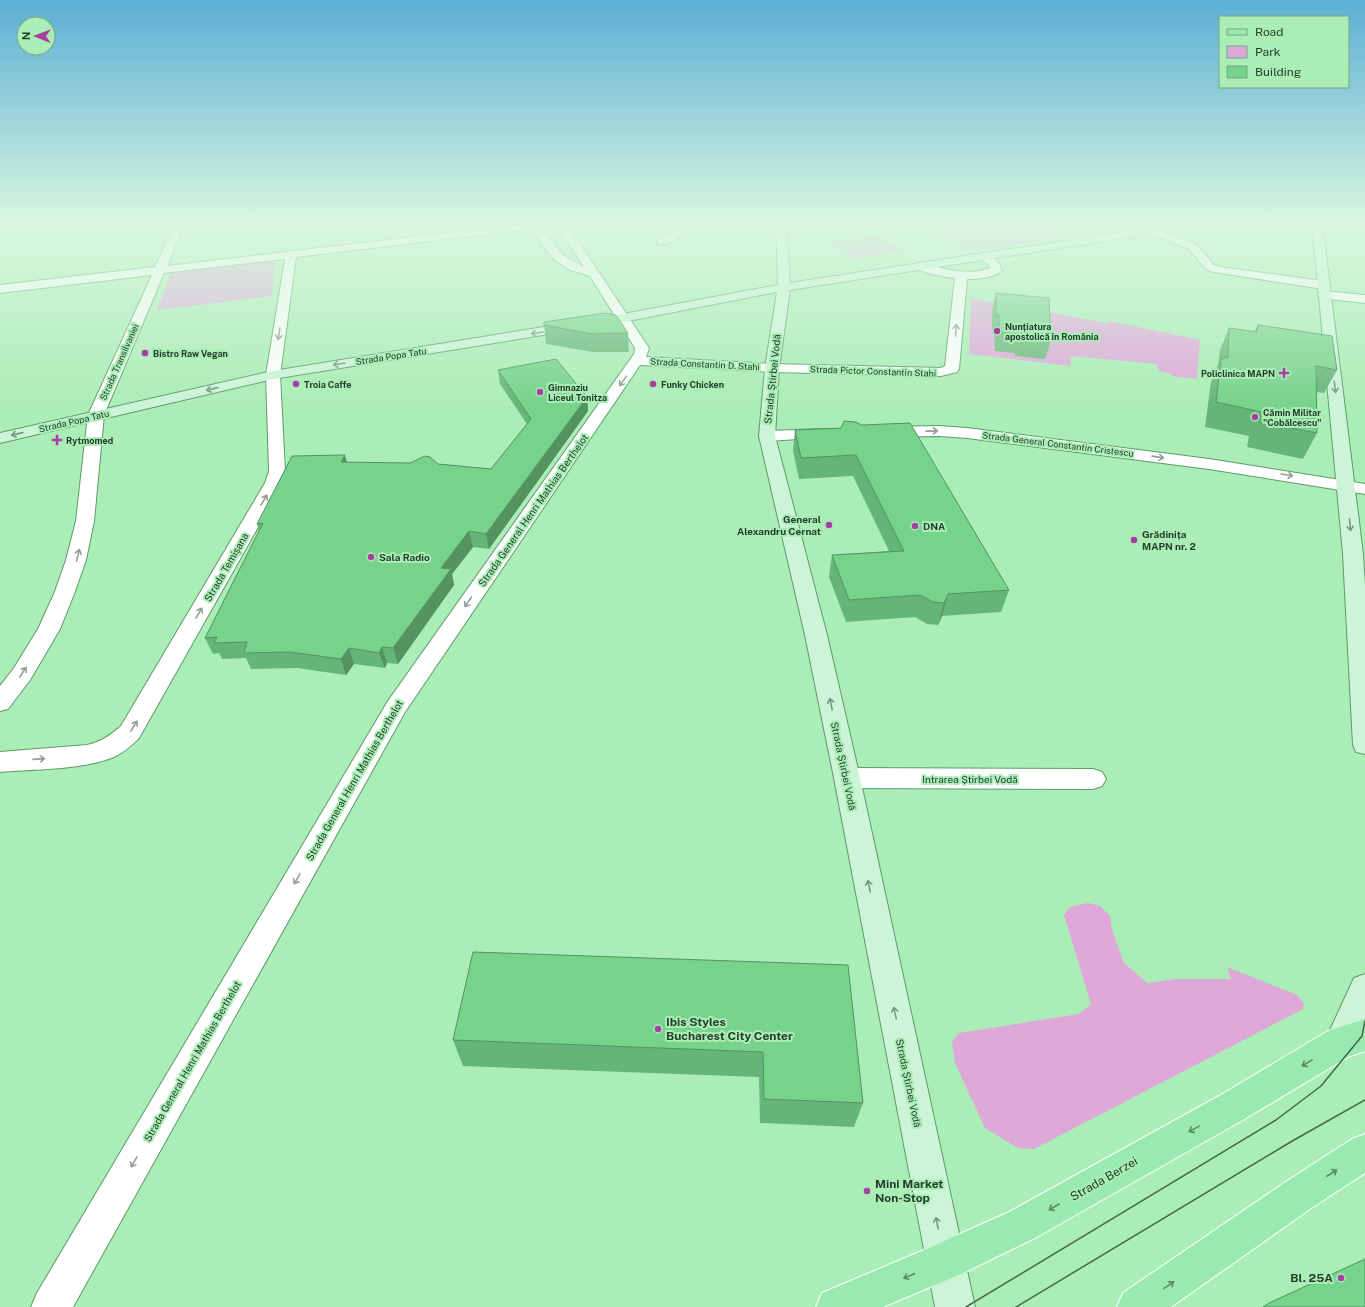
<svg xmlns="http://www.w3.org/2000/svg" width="1365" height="1307" viewBox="0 0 1365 1307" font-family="'Public Sans',sans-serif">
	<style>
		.green { fill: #dea8d9 }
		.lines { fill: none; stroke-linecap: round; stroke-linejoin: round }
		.street-casing { stroke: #5c9b69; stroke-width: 2 }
		.secondary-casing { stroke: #5c9b69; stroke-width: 2 }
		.primary-casing { stroke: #fff; stroke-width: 2 }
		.street { fill: #fff; fill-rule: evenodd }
		.secondary { fill: #ccf4d7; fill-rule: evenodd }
		.primary { fill: #9ae9b0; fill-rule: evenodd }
		.tram { stroke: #43674a; stroke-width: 1.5 }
		.wall { fill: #66b578 }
		.shaded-wall { fill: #539361 }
		.building { fill: #77d28b; stroke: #539361 }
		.oneway { stroke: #919e94 }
		.oneway2 { stroke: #789980 }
		.oneway3 { stroke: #598b66 }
		.poi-dot { fill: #a73fa2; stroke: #abedb7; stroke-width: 1.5 }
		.labels { text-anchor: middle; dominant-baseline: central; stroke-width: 4; stroke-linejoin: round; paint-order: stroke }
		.far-poi-label { font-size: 9px; font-weight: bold; fill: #233e29; stroke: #abedb7; text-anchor: start }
		.far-street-label { font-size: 9px; fill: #233e29; stroke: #abedb7 }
		.street-label { font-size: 10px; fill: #233e29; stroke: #abedb7 }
		.poi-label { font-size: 10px; font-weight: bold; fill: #233e29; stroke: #abedb7; text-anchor: start }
		.near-poi-label { font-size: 12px; font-weight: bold; fill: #233e29; stroke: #abedb7; text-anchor: start }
		.near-street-label { font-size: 12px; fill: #233e29; stroke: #abedb7 }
	</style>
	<rect width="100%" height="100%" fill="#abedb7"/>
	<!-- green -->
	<path class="green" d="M1168 223 976 250 935 236 949 233 926 224 899 226 893 223Z
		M879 236 904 251 854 258 826 242Z
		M275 261 272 296 157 310 170 273Z
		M971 298 1106 323 1109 321 1200 340 1197 379 1172 376 1171 373 1158 371 1157 364 1070 356 1071 366 969 354Z
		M1088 903 1100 906 1110 916 1112 930 1124 963 1147 983 1176 979H1231L1227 967 1297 995 1304 1003 1303 1009 1034 1149 1018 1148 985 1128 955 1063 952 1042 959 1033 1079 1014 1091 1004 1064 915 1070 907Z"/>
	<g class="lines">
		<defs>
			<path id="street" d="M165 223 160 226 116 230 103 233 98 230 99 228 121 223Z
				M175 223H185L167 266 528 223H566L649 348 646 357 772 364 941 368 945 366 955 278C945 277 920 273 914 266L916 264 920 263C943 268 966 277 990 268L988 264 976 256 982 253 997 260 1002 270C995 278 977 279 967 279L959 369 957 372 941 376 772 372 640 365 405 712 73 1307H31L37 1293 388 701 634 354 635 348 590 276 570 270 555 260 543 246 532 229 296 257 280 375 285 471 283 483 139 738C131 746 124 752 114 757 83 770 33 769 0 772V752L87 745C101 742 111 735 121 726L265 483 269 471 266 375 285 259 164 273 104 415 94 521 86 560 74 594 60 629 30 680 8 709 0 711V686L14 668 38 629 54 594 66 560 76 521 88 415 152 275 0 293V285L155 267ZM558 226 584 267 563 255 541 228Z
				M685 223H696C690 231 668 247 658 244L657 242 658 240Z
				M1154 228 1197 245 1214 265 1220 267 1323 281 1327 282 1329 285 1327 288 1323 289 1213 272 1206 269 1189 249 1150 233 1149 231 1150 229Z
				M1324 291 1365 295V303L1320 298 1318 295 1320 292Z
				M939 426 967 428 1209 459 1365 484V494L1209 469 967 438 939 436 884 437 878 435 876 432 878 429 884 427Z
				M824 429 830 431 832 434 830 437 767 441 761 439 759 436 761 433 767 431Z
				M847 768 1093 769 1102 772 1106 779 1102 786 1093 789 847 788 838 785 834 778 838 771Z"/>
			<path id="secondary" d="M776 223H786L790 283 1179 223H1207L1202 226 790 290 779 368 775 436 827 635 860 778 975 1307H935L834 778 805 635 759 436 765 368 777 292 623 322 273 379 0 443V433L273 371 623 314 778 285Z
				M1277 223H1300L1312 226V223H1322L1363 554 1365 585V754L1356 752 1353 745 1343 554 1313 232 1282 226Z
				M1365 974V1024L1352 1055 1340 1059 1328 1055 1324 1043 1354 978Z"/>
			<path id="primary" d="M1365 1019V1051L1348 1057 1243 1120 1035 1238 959 1275 883 1307H816L822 1293 931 1247 1009 1212 1219 1096 1328 1031Z
				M1365 1134V1173L1313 1207 1171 1307H1117L1123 1293 1287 1181 1352 1139Z"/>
		</defs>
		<!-- street casing -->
		<use href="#street" class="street-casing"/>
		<!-- secondary casing -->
		<use href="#secondary" class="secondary-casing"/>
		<!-- primary casing -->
		<use href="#primary" class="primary-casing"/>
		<!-- street -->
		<use href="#street" class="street"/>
		<!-- secondary -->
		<use href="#secondary" class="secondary"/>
		<!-- primary -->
		<use href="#primary" class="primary"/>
		<!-- tram -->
		<path class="tram" d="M966 1307 1276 1120 1321 1086 1362 1036 1365 1021
			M1016 1307 1294 1140 1365 1100"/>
	</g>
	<!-- wall -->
	<path class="wall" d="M996 293 1051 340 1045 359 1015 356V353L995 351 994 333H992V311Z
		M544 325 628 333 629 352H593L546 344Z
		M1258 325 1337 370 1324 393 1316 392 1317 433 1303 459 1247 447 1249 436 1205 427 1211 382 1218 365 1220 350 1229 328 1254 332Z
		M498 370 587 397 588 411 489 549 473 547 452 574 454 585 398 664 387 663 385 668 354 664 346 675 297 668 251 669 246 658 222 659 219 653 213 654 205 638 259 531 257 524 347 462 438 464 491 469 527 424 500 384Z
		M841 428 1009 590 1001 612 942 616 938 625 927 624 915 617 846 622 829 577 832 555 889 551 853 476 799 479 793 450 795 430Z
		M848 965 863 1103 854 1127 760 1123 759 1077 463 1066 453 1040Z"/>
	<!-- shaded-wall -->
	<path class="shaded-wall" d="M587 397 588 411 489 549 486 534Z
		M345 455 349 470 341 462Z
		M469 531 473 547 452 574 454 585 398 664 393 648 441 568Z
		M948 594 942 616 938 625 944 603Z
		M382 647 387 663 385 668 379 653Z
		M349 648 354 664 346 675 341 659Z"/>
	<!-- building -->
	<path class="building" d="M996 293 1049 298 1051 340 1020 337V334L999 332V315H996Z
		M605 313 616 315 628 333 592 334 544 325V322Z
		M1258 325 1332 336 1337 370 1316 366 1317 433 1260 422 1261 412 1216 402 1221 359 1228 357 1229 328 1257 332Z
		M556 359 587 397 486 534 469 531 441 568 451 569 393 648 382 647 379 653 349 648 341 659 290 652 244 653 247 642 214 643 217 637 205 638 263 523 257 524 292 456 345 455 341 462 410 463 425 456 430 457 438 464 491 469 531 419 498 370Z
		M844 421 855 422 862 425 910 423 1009 590 948 594 944 603 933 602 920 595 849 600 832 555 904 551 856 455 801 458 795 430 841 428Z
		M473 952 848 965 863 1103 764 1099 763 1052 453 1040Z
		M1365 1259V1307H1263L1269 1303Z"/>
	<!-- one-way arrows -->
	<defs><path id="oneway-shaft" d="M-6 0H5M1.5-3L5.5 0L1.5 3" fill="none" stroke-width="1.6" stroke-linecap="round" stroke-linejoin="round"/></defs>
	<g class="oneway">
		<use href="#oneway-shaft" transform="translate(956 330) rotate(-85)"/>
		<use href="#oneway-shaft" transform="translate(279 334) rotate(98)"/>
		<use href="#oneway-shaft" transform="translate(623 381) rotate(125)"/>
		<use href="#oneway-shaft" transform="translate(932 431) rotate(-1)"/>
		<use href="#oneway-shaft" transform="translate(1158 457) rotate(8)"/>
		<use href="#oneway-shaft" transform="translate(1287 475) rotate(9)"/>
		<use href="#oneway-shaft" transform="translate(264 500) rotate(-60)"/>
		<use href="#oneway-shaft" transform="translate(78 555) rotate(-77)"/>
		<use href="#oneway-shaft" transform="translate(468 602) rotate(125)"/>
		<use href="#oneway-shaft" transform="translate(199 613) rotate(-60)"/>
		<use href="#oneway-shaft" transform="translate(23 672) rotate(-57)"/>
		<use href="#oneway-shaft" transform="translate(134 726) rotate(-58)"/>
		<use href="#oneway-shaft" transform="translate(39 759) rotate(-4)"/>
		<use href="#oneway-shaft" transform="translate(297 879) rotate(120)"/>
		<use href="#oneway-shaft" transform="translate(134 1162) rotate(120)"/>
	</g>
	<g class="oneway2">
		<use href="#oneway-shaft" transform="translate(537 333) rotate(171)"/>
		<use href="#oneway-shaft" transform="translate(339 364) rotate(171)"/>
		<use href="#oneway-shaft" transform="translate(1335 387) rotate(83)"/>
		<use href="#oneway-shaft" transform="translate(212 389) rotate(167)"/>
		<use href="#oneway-shaft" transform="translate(17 434) rotate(167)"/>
		<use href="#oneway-shaft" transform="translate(1350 525) rotate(85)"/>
		<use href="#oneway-shaft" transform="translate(831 704) rotate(-102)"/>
		<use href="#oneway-shaft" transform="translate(869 886) rotate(-102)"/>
		<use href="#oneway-shaft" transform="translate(895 1013) rotate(-102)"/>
		<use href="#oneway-shaft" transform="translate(937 1223) rotate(-101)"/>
	</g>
	<g class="oneway3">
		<use href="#oneway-shaft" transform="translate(1307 1063) rotate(149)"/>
		<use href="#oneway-shaft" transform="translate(1194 1129) rotate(151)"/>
		<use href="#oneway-shaft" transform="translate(1332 1173) rotate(-33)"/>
		<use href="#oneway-shaft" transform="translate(1054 1207) rotate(150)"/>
		<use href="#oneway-shaft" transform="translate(909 1276) rotate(157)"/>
		<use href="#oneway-shaft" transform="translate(1169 1285) rotate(-35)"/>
	</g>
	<!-- sky -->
	<linearGradient id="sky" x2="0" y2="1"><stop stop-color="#5bafd5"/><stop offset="0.55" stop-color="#d9f7df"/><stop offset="1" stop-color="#d9f7df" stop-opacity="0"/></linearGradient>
	<rect width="1365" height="406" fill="url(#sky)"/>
	<!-- markers -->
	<g class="poi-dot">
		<circle cx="997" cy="331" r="4"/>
		<circle cx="145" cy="353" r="4"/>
		<path d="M1282 367h4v4h4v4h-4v4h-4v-4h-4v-4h4z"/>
		<circle cx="296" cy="384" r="4"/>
		<circle cx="653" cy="384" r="4"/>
		<circle cx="540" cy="392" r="4"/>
		<circle cx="1255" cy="417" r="4"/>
		<path d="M55 434h4v4h4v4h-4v4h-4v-4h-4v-4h4z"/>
		<circle cx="829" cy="525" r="4"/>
		<circle cx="915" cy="526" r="4"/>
		<circle cx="1134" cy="540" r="4"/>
		<circle cx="371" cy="557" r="4"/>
		<circle cx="658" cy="1029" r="4"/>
		<circle cx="867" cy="1191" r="4"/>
		<circle cx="1341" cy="1278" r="4"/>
	</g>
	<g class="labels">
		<!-- far-poi labels -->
		<g class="far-poi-label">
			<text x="1005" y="326">Nunțiatura<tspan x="1005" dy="10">apostolică în România</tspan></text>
			<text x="153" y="353">Bistro Raw Vegan</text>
			<text x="1275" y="373" text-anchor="end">Policlinica MAPN</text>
			<text x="304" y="384">Troia Caffe</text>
			<text x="661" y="384">Funky Chicken</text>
			<text x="548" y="387">Gimnaziu<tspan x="548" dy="10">Liceul Tonitza</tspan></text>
			<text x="1263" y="412">Cămin Militar<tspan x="1263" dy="10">"Cobălcescu"</tspan></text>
			<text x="66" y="440">Rytmomed</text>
		</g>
		<!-- far-street labels -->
		<g class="far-street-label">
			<text transform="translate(391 356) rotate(-9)">Strada Popa Tatu</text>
			<text transform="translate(119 362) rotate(-66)">Strada Transilvaniei</text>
			<text transform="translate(705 364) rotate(3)">Strada Constantin D. Stahi</text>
			<text transform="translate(873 371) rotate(2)">Strada Pictor Constantin Stahi</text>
			<text transform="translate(74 421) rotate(-13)">Strada Popa Tatu</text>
			<text transform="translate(1058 444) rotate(7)">Strada General Constantin Cristescu</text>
		</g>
		<!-- street labels -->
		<g class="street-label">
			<text transform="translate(772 379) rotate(-84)">Strada Știrbei Vodă</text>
			<text transform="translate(533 510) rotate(-55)">Strada General Henri Mathias Berthelot</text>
			<text transform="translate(226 567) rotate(-60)">Strada Temișana</text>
			<text transform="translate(844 766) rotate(78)">Strada Știrbei Vodă</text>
			<text x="970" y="779">Intrarea Știrbei Vodă</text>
			<text transform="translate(354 780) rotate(-60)">Strada General Henri Mathias Berthelot</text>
			<text transform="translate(192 1061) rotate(-60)">Strada General Henri Mathias Berthelot</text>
			<text transform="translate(909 1083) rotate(78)">Strada Știrbei Vodă</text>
		</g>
		<!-- poi labels -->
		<g class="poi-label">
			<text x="821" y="519" text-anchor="end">General<tspan x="821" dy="12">Alexandru Cernat</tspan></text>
			<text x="923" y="526">DNA</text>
			<text x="1142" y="534">Grădinița<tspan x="1142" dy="12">MAPN nr. 2</tspan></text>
			<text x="379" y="557">Sala Radio</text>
		</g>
		<!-- near-poi labels -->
		<g class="near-poi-label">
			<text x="666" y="1022">Ibis Styles<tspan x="666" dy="14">Bucharest City Center</tspan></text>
			<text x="875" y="1184">Mini Market<tspan x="875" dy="14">Non-Stop</tspan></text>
			<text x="1333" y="1278" text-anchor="end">Bl. 25A</text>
		</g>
		<!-- near-street labels -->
		<g class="near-street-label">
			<text transform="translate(1104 1179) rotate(-30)">Strada Berzei</text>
		</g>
	</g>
	<!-- legend -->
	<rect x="1219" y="16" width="130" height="72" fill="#abedb7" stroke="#75a77e"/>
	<rect x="1227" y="29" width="20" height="6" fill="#9ae9b0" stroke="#75a77e"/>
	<text x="1255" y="36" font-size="12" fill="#233e29">Road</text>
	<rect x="1227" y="46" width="20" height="12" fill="#dea8d9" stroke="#75a77e"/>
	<text x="1255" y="56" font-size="12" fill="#233e29">Park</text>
	<rect x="1227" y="66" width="20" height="12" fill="#77d28b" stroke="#75a77e"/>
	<text x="1255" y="76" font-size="12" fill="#233e29">Building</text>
	<!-- north arrow -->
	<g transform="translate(36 36) rotate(271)"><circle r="19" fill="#abedb7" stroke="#75a77e"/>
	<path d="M0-3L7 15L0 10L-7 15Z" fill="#a73fa2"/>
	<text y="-6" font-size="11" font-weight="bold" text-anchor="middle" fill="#233e29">N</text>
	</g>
</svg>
